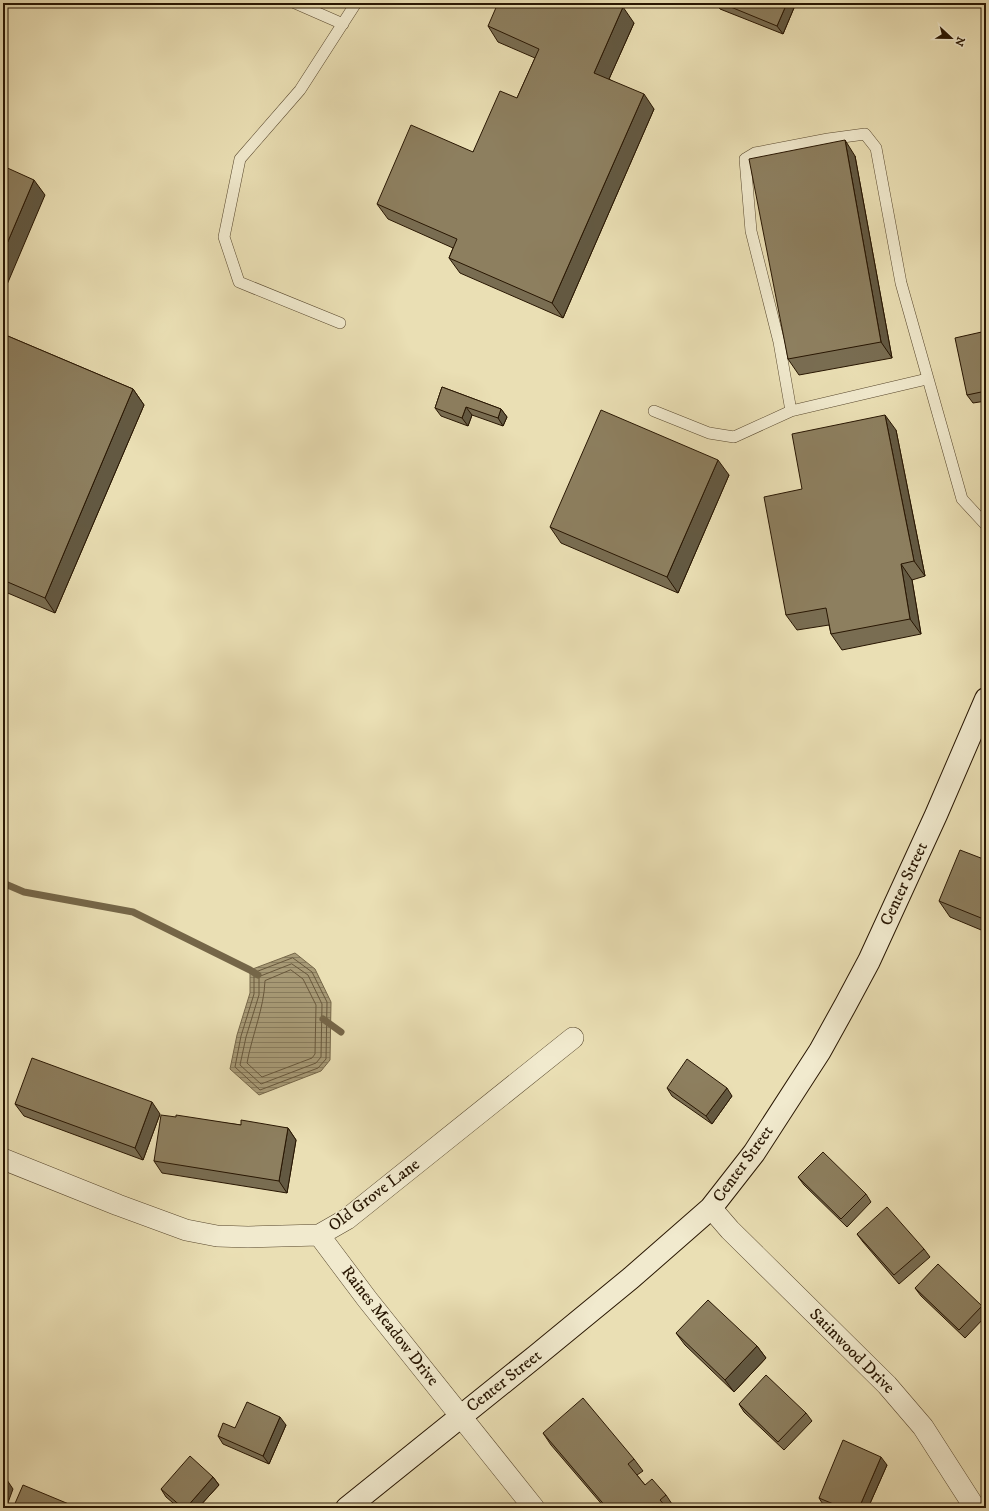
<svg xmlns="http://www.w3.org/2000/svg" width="989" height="1511" viewBox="0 0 989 1511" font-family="'IM FELL DW Pica',serif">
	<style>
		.water { fill: url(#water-rules); stroke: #756648 }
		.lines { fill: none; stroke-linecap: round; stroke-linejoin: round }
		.shore { stroke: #68583c; stroke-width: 1 }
		.stream { stroke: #756648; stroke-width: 7 }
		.service-casing { stroke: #58482e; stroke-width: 12 }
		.minor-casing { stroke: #58482e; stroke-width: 22 }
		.secondary-casing { stroke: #281602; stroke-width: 24 }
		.service { stroke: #f1eace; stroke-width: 11 }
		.minor { stroke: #f1eace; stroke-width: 21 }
		.secondary { stroke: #f1eace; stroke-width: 22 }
		.wall { fill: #796d52; stroke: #281602 }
		.shaded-wall { fill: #635942; stroke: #281602 }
		.building { fill: #8d7f5f; stroke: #281602 }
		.labels { text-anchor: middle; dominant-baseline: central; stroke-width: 3; stroke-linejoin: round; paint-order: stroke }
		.street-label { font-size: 17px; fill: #281602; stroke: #f1eace }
	</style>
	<defs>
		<pattern id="water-rules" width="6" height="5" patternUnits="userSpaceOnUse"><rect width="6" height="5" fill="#a89b77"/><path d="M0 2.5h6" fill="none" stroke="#897d5f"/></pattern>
	</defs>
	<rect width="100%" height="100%" fill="#eadfb4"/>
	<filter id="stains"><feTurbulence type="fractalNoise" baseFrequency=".005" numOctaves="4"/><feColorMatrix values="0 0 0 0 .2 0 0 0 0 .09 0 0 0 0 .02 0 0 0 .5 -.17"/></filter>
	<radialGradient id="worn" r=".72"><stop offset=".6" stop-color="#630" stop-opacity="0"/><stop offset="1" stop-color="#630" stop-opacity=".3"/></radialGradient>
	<!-- water -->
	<path class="water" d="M295 953 315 969 331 1002 330 1060 321 1071 259 1095 230 1069 237 1035 250 993V970Z"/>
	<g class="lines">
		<!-- shore -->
		<path class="shore" d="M293 958 312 972 327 1002 326 1059 318 1068 260 1090 235 1067 241 1036 254 994V973Z
			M292 964 308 975 322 1004 321 1057 316 1063 261 1084 240 1065 246 1037 259 995V977Z
			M291 970 303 979 316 1005 315 1054 312 1058 262 1077 247 1063C252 1035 264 1009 265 981Z"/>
		<!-- stream -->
		<path class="stream" d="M3 883 24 892 133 912 250 970 258 975
			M323 1019 341 1032"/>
		<defs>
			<path id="service" d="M295 3 343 24
				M340 323 239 282 224 237 240 159 300 90 356 3
				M927 379 791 411 779 342 751 231 745 159 755 153 828 139 865 134 876 148 901 283 962 499 986 525
				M654 411 709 433 734 437 791 411"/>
			<path id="minor" d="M3 1159 118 1205 186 1230 217 1236 248 1237 319 1235 347 1219 573 1038
				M711 1208 730 1230 887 1385 923 1427 975 1508
				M319 1235 367 1299 534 1508"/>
			<path id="secondary" d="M347 1508 536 1356 631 1278 711 1208 754 1153 820 1051 846 1004 869 961 936 815 986 699"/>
		</defs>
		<!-- service casing -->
		<use href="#service" class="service-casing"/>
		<!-- minor casing -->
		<use href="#minor" class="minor-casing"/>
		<!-- secondary casing -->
		<use href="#secondary" class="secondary-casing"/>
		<!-- service -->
		<use href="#service" class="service"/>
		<!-- minor -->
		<use href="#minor" class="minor"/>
		<!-- secondary -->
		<use href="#secondary" class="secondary"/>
	</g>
	<!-- wall -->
	<path class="wall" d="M716 3H796L783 34 720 9Z
		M634 23 609 79 654 109 563 318 460 273 449 258 453 248 388 219 377 204 473 152 517 98 535 58 498 42 488 26Z
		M855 156 892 358 799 375 788 359Z
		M986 331V401L973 403 967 395Z
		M3 334 133 389 144 405 55 613 3 591Z
		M442 387 501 409 507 417 503 426 472 415 468 426 441 416 435 408Z
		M896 430 925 576 912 580 921 634 842 650 831 634 829 625 797 630 786 615 802 489Z
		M729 475 678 593 561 543 550 527Z
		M986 860V932L950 917 939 901Z
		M667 1088 732 1096 712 1124 672 1096Z
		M15 1104 160 1114 143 1160 24 1116Z
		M176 1117 241 1125 288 1128 296 1140 287 1193 162 1173 154 1161Z
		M798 1177 866 1194 871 1202 847 1227 804 1185Z
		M857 1234 924 1249 930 1257 899 1284 863 1242Z
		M915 1288 982 1306 986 1311V1316L965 1338 921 1296Z
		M676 1333 757 1346 766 1358 734 1392 685 1345Z
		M739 1404 806 1413 812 1421 784 1450 744 1412Z
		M286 1425 269 1464 223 1444 218 1436 235 1428Z
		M543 1433 634 1459 643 1471 637 1475 645 1485 666 1495 674 1507V1508H605L551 1445Z
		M887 1465 868 1508H830L824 1506 819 1498Z
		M213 1477 219 1485 198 1508H179L166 1497 161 1489Z"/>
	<!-- shaded-wall -->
	<path class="shaded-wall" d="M787 3H796L783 34 777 26Z
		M623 7 634 23 605 88 594 73Z
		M644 94 654 109 563 318 552 303Z
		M845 140 855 156 892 358 881 342Z
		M34 180 45 195 3 294V253Z
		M133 389 144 405 55 613 45 598Z
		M466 407 472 415 468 426 462 418Z
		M501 409 507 417 503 426 498 418Z
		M885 415 896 430 925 576 914 561Z
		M718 460 729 475 678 593 667 577Z
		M901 564 912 580 921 634 910 619Z
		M727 1088 732 1096 712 1124 706 1116Z
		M152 1102 160 1114 143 1160 135 1148Z
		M288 1128 296 1140 287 1193 279 1181Z
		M757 1346 766 1358 734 1392 725 1380Z
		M280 1417 286 1425 269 1464 263 1456Z
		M881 1457 887 1465 868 1508H859Z
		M5 1477 13 1489 6 1508H3V1482Z
		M213 1477 219 1485 198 1508H186Z"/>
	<!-- building -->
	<path class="building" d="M498 3H613L623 7 594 73 644 94 552 303 449 258 457 239 377 204 411 125 473 152 500 91 517 98 539 49 488 26Z
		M721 3H787L777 26Z
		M845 140 881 342 788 359 749 159Z
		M3 166 34 180 3 253Z
		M986 331V391L967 395 955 338Z
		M3 334 133 389 45 598 3 580Z
		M442 387 501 409 498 418 466 407 462 418 435 408Z
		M601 410 718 460 667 577 550 527Z
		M885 415 914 561 901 564 910 619 831 634 826 608 786 615 764 497 802 489 792 434Z
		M960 850 986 860V920L939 901Z
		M32 1058 152 1102 135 1148 15 1104Z
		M687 1059 727 1088 706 1116 667 1088Z
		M161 1115 176 1117V1115L241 1125V1120L288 1128 279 1181 154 1161Z
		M823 1152 866 1194 841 1219 798 1177Z
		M887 1207 924 1249 894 1275 857 1234Z
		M938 1264 982 1306 959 1330 915 1288Z
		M708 1300 757 1346 725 1380 676 1333Z
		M766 1375 806 1413 778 1442 739 1404Z
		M583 1398 634 1459 628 1464 645 1485 652 1479 666 1495 660 1500 667 1508H607L543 1433Z
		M247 1402 280 1417 263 1456 218 1436 223 1423 235 1428Z
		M843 1440 881 1457 859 1508H843L819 1498Z
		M190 1456 213 1477 186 1508H183L161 1489Z
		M3 1476 5 1477 3 1482Z
		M23 1485 76 1507V1508H13Z"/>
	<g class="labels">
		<!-- street labels -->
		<g class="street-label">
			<text transform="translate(904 884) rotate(-65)">Center Street</text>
			<text transform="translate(743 1164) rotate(-54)">Center Street</text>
			<text transform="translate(374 1195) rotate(-37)">Old Grove Lane</text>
			<text transform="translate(390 1326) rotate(52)">Raines Meadow Drive</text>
			<text transform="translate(852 1351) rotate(45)">Satinwood Drive</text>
			<text transform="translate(504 1381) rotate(-38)">Center Street</text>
		</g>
	</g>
	<!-- margin -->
	<rect width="989" height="1511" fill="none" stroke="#eadfb4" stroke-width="16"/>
	<rect x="4" y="4" width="981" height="1503" fill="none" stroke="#281602" stroke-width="2"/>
	<rect x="8" y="8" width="973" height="1495" fill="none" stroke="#281602"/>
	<!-- north arrow -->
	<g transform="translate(951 38) rotate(112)" stroke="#f1eace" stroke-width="3" paint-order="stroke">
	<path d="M0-3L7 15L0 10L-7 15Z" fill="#281602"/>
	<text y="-6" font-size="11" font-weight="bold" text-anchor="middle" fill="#281602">N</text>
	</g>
	<rect width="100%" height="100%" filter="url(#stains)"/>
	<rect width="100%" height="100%" fill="url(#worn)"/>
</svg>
